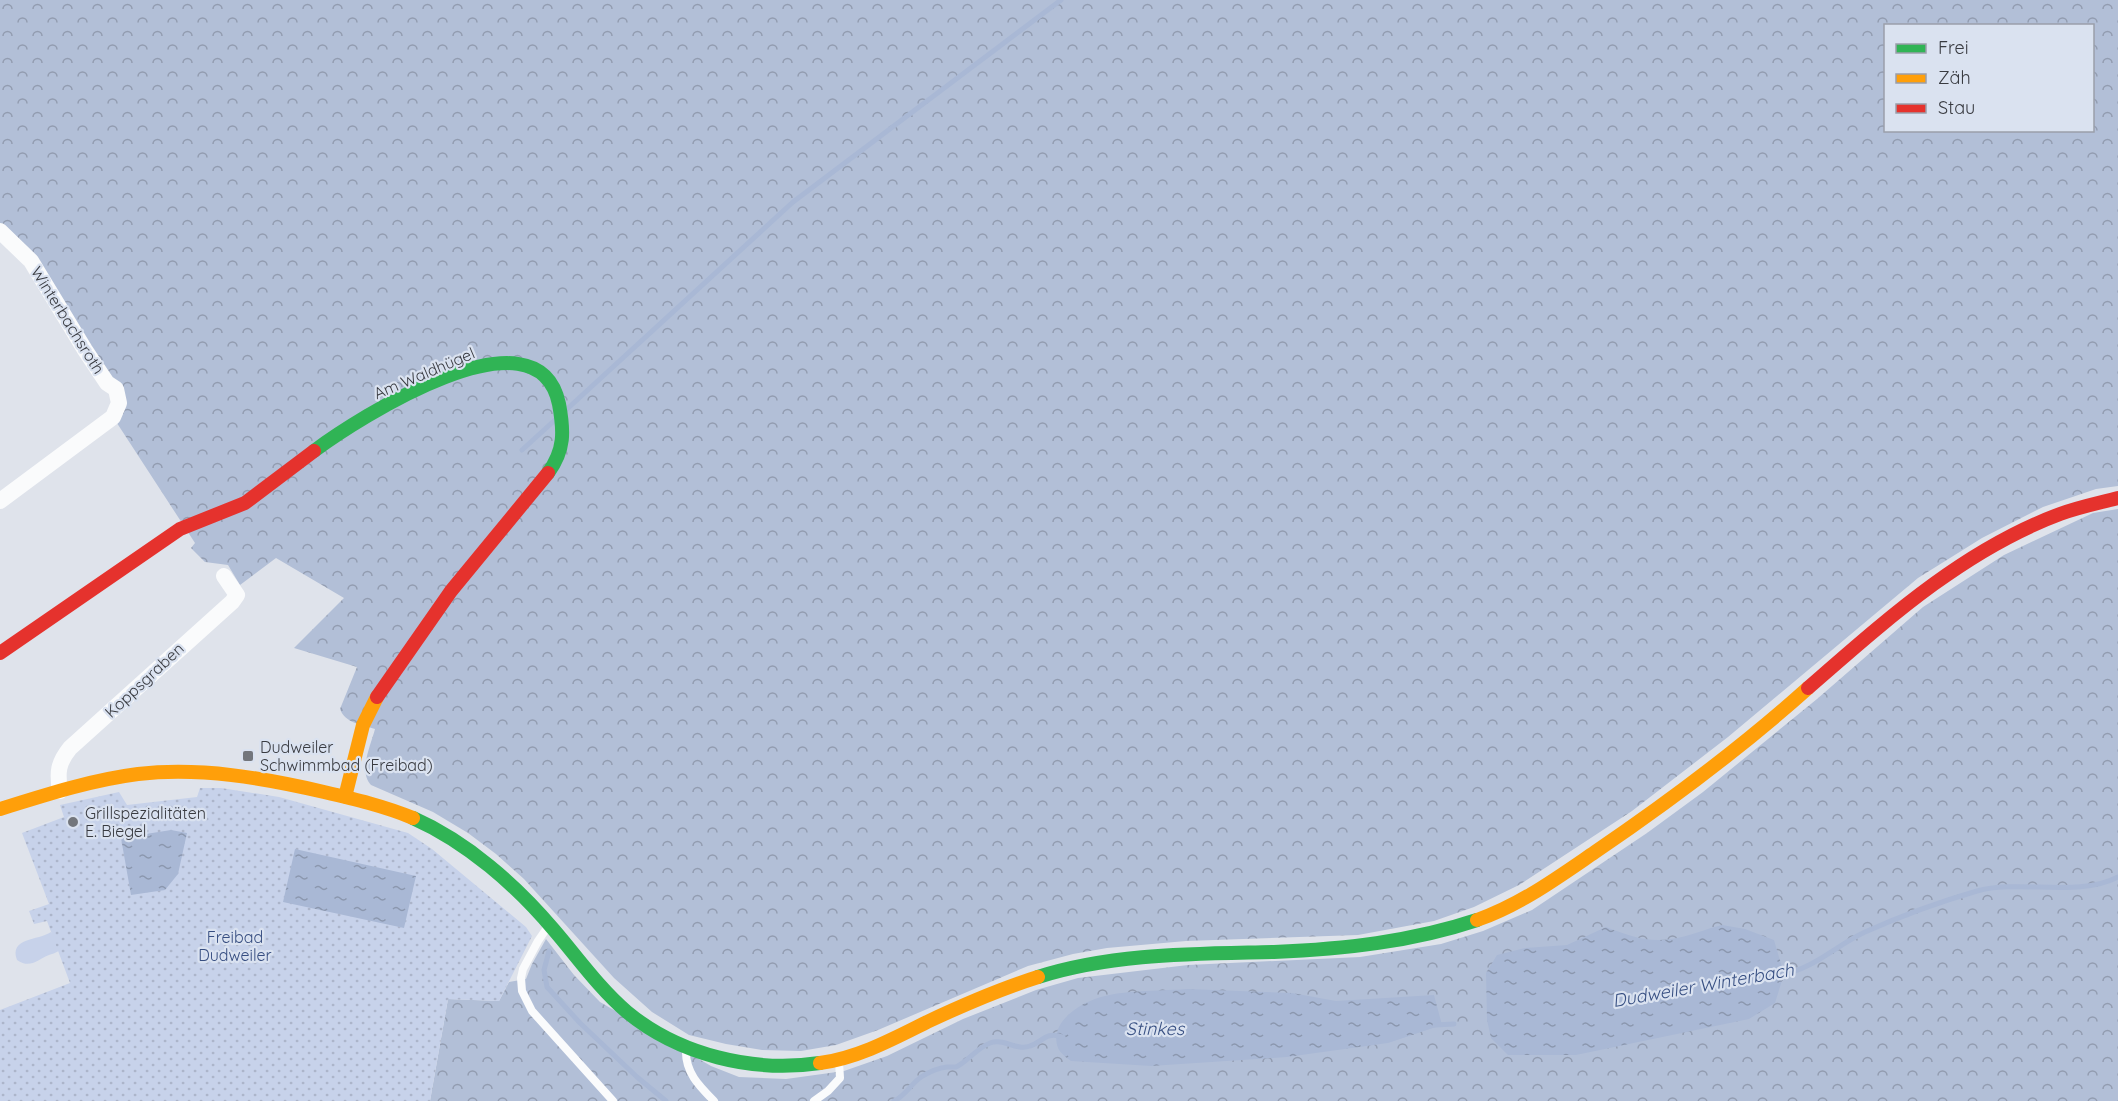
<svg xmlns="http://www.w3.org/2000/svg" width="2118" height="1101" viewBox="0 0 2118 1101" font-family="Quicksand,sans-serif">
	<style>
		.green { fill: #c7d2ea }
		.forest { fill: url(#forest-crowns); fill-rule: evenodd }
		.park { fill: url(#park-dots) }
		.water { fill: url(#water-ripples) }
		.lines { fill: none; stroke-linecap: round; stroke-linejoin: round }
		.stream { stroke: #a9b8d5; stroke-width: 5 }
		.lane { stroke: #fafbfc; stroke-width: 8 }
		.street { stroke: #fafbfc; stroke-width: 16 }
		.fast { stroke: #30b455; stroke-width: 14 }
		.slow { stroke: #ff9f0a; stroke-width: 14 }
		.jam { stroke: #e5322d; stroke-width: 14 }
		.poi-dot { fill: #73767c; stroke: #dae2f0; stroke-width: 2 }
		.labels { text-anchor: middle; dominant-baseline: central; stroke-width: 4.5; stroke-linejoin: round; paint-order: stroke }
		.street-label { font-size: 16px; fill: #393b41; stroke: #dae2f0 }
		.poi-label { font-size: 16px; fill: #393b41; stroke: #dae2f0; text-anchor: start }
		.park-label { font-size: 16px; fill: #374e81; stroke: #dae2f0 }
		.water-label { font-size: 18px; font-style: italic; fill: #374f82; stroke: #dae2f0 }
	</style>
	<defs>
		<pattern id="forest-crowns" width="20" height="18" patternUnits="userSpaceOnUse" patternTransform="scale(1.5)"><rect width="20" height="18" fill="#b2bfd7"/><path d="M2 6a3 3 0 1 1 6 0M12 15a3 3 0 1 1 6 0" fill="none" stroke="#929cb0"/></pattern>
		<pattern id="park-dots" width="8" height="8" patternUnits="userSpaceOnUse" patternTransform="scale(1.5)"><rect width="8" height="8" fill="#c7d2ea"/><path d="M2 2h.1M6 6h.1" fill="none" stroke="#acb5ca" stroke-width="1.8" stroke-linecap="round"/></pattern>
		<pattern id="water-ripples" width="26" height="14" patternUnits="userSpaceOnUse" patternTransform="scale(1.5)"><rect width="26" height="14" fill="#a9b8d5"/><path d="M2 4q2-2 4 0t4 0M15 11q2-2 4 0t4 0" fill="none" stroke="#8b97ae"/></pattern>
	</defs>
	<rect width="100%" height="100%" fill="#dfe3eb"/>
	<!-- green -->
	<path class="green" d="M51 932 62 948C58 952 55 953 49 955 37 960 30 969 17 960 9 937 38 941 51 932Z"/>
	<!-- forest -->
	<path class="forest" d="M0 0H2118V486L2096 489 2043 507 1982 538 1918 578 1728 737 1632 811 1519 885 1474 907 1434 921 1358 935 1186 941 1107 948 1073 954 1028 966 878 1030 836 1045 801 1051 762 1050 726 1044 689 1035 652 1012 614 978 524 879 496 854 468 833 433 812 371 785C358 771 371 745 375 729 362 725 345 723 340 709L357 667 294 648 344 598 276 558 240 585 228 565 205 562 191 548 195 543 113 417 120 403 0 230ZM1886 26H2092V130H1886Z
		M2118 509V1101H430L448 999 499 1001 509 982 526 979 532 964 546 939 574 975 600 1002 711 1066 739 1077 786 1079 844 1071 887 1056 963 1019 1036 990 1078 978 1188 965 1360 957 1441 944 1483 931 1532 910 1647 833 1703 792 1817 699 1923 607 2004 555 2093 513Z"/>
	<!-- park -->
	<path class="park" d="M200 788H221L279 797 408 833 432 849 526 927 532 936 499 1001 448 999 430 1101H0V1010L70 983 47 921 34 924 29 911 49 904 22 833 64 817 60 805 119 792 127 805 197 797Z"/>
	<!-- water -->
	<path class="water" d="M171 830 187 833 178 874 165 890 131 895 121 838Z
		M295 849 416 876 404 928 283 902Z
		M1722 925 1745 929 1774 940 1784 974 1775 1003 1749 1019 1576 1055H1508L1491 1038 1487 1020 1486 973 1497 955 1525 948 1567 945 1606 927C1627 935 1648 943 1671 939 1688 937 1705 929 1722 925Z
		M1188 989 1292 993 1336 1001 1434 995 1442 1025 1388 1043 1287 1057 1151 1066 1071 1061C1067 1058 1060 1053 1058 1048 1048 1021 1083 1001 1105 996 1128 990 1163 991 1188 989Z"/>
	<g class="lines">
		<!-- stream -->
		<path class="stream" d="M566 410 793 202 1061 0
			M522 450 555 420
			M549 951 544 970 547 987 580 1023 637 1077 666 1101
			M1780 975C1814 969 1835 946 1865 932 1901 916 1939 902 1977 891 2020 879 2078 898 2118 877
			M1435 1025 1454 1024
			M894 1101C905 1096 911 1084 921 1077 929 1072 938 1068 947 1067 948 1067 955 1067 956 1067 967 1062 977 1048 990 1043 1004 1038 1016 1051 1030 1046 1043 1042 1045 1031 1063 1037"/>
		<!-- lane -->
		<path class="lane" d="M549 925 538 941 523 969 521 978 522 991 532 1011 613 1101
			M686 1050C685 1072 699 1086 714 1101
			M814 1101 828 1091 840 1078 839 1062"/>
		<!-- street -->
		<path class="street" d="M0 231 31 261 85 350 107 383 116 389 119 403 113 417 0 501
			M60 791C57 772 58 763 70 748L232 602 237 595 224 576"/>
		<!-- fast -->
		<path class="fast" d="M314 451C357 419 538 302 559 404 564 431 565 450 548 473
			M413 818C467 842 516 885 554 930 578 958 599 988 627 1012 679 1055 753 1073 820 1063
			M1038 977C1114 953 1195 954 1274 952 1343 949 1411 942 1477 920"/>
		<!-- slow -->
		<path class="slow" d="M345 797 363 725 377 697
			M0 809C45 795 91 780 138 774 201 767 263 778 324 792 354 799 384 806 413 818
			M1477 920C1520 905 1557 878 1595 852 1670 801 1741 748 1808 688
			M820 1063C858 1058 893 1039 927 1022 963 1005 1000 989 1038 977"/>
		<!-- jam -->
		<path class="jam" d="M0 653 180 529 245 503 314 451
			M1808 688C1885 621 1963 550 2060 514 2079 507 2099 503 2118 498
			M377 697 451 591 548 473"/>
	</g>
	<!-- markers -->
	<g class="poi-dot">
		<rect x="242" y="750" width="12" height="12" rx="3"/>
		<circle cx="73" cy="822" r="6"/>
	</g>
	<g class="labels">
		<!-- street labels -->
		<g class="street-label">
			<text transform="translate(68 320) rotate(58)">Winterbachsroth</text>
			<text transform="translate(424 373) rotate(-23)">Am Waldhügel</text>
			<text transform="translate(144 680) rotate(-43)">Koppsgraben</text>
		</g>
		<!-- poi labels -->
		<g class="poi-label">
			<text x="260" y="747">Dudweiler<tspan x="260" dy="18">Schwimmbad (Freibad)</tspan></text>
			<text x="85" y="813">Grillspezialitäten<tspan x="85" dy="18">E. Biegel</tspan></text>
		</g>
		<!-- park labels -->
		<g class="park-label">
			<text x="235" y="937">Freibad<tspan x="235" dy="18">Dudweiler</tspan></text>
		</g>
		<!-- water labels -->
		<g class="water-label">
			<text transform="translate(1703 985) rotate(-10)">Dudweiler Winterbach</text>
			<text x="1155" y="1028">Stinkes</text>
		</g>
	</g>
	<!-- legend -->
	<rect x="1884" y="24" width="210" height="108" fill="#dae2f0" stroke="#9a9faa" stroke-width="1.5"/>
	<rect x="1896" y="44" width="30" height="9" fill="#30b455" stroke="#9a9faa" stroke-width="1.5"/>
	<text x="1938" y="54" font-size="18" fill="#393b41">Frei</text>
	<rect x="1896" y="74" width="30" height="9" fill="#ff9f0a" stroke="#9a9faa" stroke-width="1.5"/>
	<text x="1938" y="84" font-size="18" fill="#393b41">Zäh</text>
	<rect x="1896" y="104" width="30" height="9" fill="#e5322d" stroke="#9a9faa" stroke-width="1.5"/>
	<text x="1938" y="114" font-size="18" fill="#393b41">Stau</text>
</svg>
